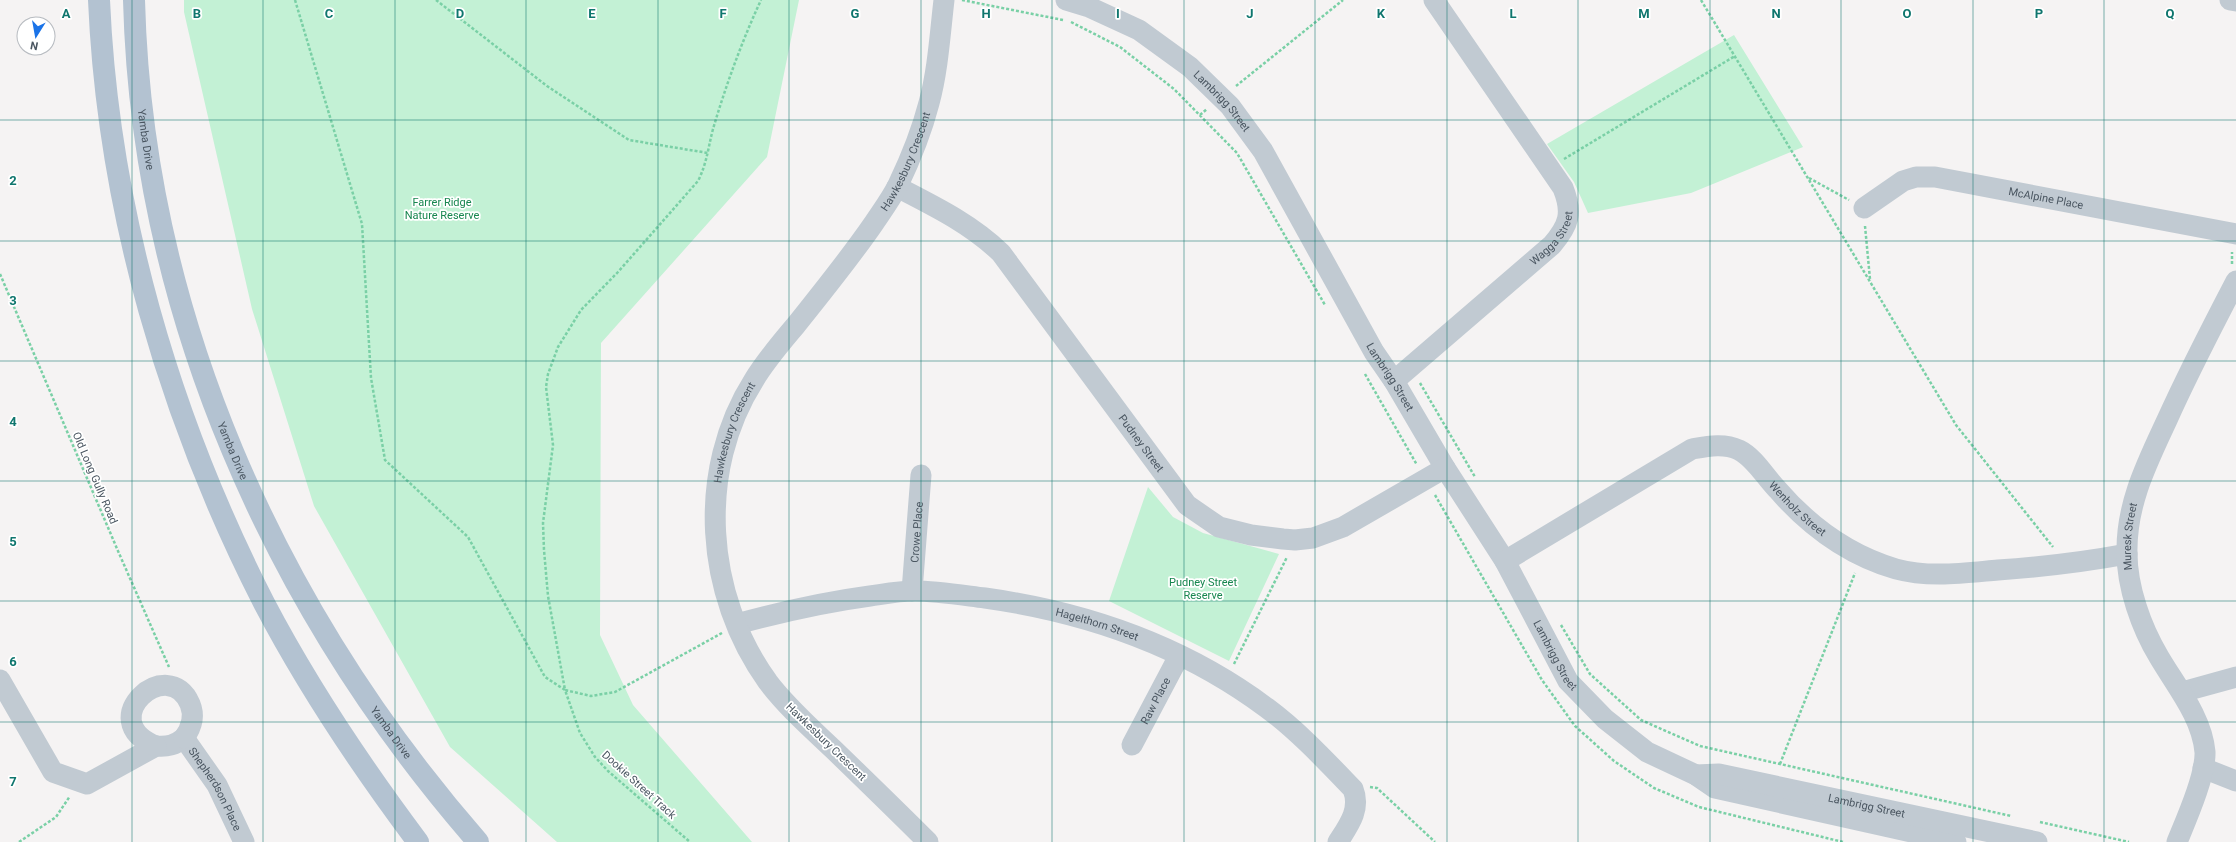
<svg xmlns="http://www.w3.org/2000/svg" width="2236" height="842" viewBox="0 0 2236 842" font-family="Roboto,sans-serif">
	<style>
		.park { fill: #c3f1d5 }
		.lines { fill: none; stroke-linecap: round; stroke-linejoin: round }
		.path { stroke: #7ad0a6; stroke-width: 2.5; stroke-dasharray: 3 2; stroke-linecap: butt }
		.minor { stroke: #c1cad2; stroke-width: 21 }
		.major { stroke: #b3c2d1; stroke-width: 22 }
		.grid { fill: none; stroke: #0f766e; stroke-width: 1; stroke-opacity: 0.55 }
		.labels { text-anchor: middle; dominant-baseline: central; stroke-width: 3.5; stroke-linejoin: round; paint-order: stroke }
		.street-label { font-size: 11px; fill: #4a5661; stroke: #fff }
		.park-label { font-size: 11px; fill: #17864f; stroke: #fff }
		.grid-label { font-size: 13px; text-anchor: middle; font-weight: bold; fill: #0f766e; stroke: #fff; stroke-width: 3.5; stroke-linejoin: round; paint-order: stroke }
	</style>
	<rect width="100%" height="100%" fill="#f5f3f3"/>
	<!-- park -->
	<path class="park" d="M184 0H799L767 157 601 343 600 635 633 705 752 842H557L450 747 314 506 252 309 184 12Z
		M1734 35 1803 147 1691 193 1588 213 1574 182 1547 144Z
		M1148 487 1173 517 1203 533 1279 554 1229 661 1109 601Z"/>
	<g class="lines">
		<!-- path -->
		<path class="path" d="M295 0 362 224 371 378 385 460 468 537 545 677 565 690 580 733 595 757 608 771 690 842
			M436 0 547 86 629 140 708 153
			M962 0 1063 20
			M1701 0 1956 425 2053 547
			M1071 22 1120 47 1174 89 1237 153 1325 305
			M1236 86 1343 0
			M1200 115 1207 109
			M1564 159 1735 56
			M1809 178 1849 200
			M1865 226 1870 279
			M2232 264V252
			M0 274 118 551 169 667
			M1365 374 1417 465
			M1420 383 1475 477
			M1435 495 1542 680 1575 726 1614 761 1654 788 1699 807 1843 842
			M1561 625 1590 674 1641 720 1700 746 2011 816
			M722 633 615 692 591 696 565 690 548 596 544 550 543 523 553 445 546 387 548 374 558 347 581 310 618 272 698 181C707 163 708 148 713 129 726 85 742 41 761 0
			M1234 664 1287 557
			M1780 764 1855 573
			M1370 787 1377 788 1435 842
			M2040 822 2129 842
			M19 842 56 817 70 796"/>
		<!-- minor -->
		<g class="minor">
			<path id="s1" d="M1066 0 1089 7 1139 30 1190 67 1230 106 1263 151 1374 352 1394 381 1445 468 1505 561 1568 681 1605 719 1647 752 1696 775 1715 788 1956 842"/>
			<path d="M2230 0 2236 1"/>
			<path id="s2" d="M897 187C934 206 971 224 1001 253L1187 505 1219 527 1251 535 1283 539 1295 540 1313 538 1343 527 1445 468"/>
			<path id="s3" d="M1864 208 1903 181 1916 177H1935L2236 234"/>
			<path id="s4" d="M1394 381 1552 245C1569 225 1573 213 1563 188L1434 0"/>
			<path id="s5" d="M1505 561 1692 449C1709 446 1724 443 1739 450 1755 458 1765 477 1777 489 1809 526 1848 555 1896 569 1929 578 1964 573 1998 570 2041 567 2084 562 2127 554"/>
			<path id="s6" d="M912 591 921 475"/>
			<path id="s7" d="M737 624C781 612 825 602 870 596 884 594 899 591 914 591 937 591 961 595 985 598 1085 612 1184 646 1267 708 1298 731 1326 761 1353 789 1361 809 1349 825 1338 842"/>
			<path id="s8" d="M0 680 53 772 87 784 156 746C168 747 175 745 184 738L217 785 244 842"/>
			<path d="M2182 692 2236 677"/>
			<path id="s9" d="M1132 745 1179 656"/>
			<path d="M156 746C92 720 169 653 190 704 195 716 192 727 184 738"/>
			<path d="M2203 768 2236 781"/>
			<path id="s10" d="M1696 775 1719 774 2037 842"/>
			<path id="s11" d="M928 842C897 811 865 780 833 749 811 728 787 707 768 682 705 595 696 471 754 380 766 360 781 343 796 325 823 291 850 258 874 223 882 211 891 199 898 185 910 160 922 130 929 103 938 70 940 34 944 0"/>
			<path id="s12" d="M2177 842C2186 820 2206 775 2205 752 2202 717 2176 686 2159 657 2141 627 2127 587 2127 553 2126 504 2147 463 2167 420 2188 373 2212 327 2236 281"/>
		</g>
		<!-- major -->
		<g class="major">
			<path d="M99 0C108 209 169 417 264 603 308 687 361 766 418 842"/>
			<path id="s13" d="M134 0C142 313 274 608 478 842"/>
		</g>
	</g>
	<!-- grid -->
	<path class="grid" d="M132 0V842M263 0V842M395 0V842M526 0V842M658 0V842M789 0V842M921 0V842M1052 0V842M1184 0V842M1315 0V842M1447 0V842M1578 0V842M1710 0V842M1841 0V842M1973 0V842M2104 0V842M0 120H2236M0 241H2236M0 361H2236M0 481H2236M0 601H2236M0 722H2236"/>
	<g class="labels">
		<!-- street labels -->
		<g class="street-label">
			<text stroke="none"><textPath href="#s1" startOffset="189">Lambrigg Street</textPath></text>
			<text stroke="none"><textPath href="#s13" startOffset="140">Yamba Drive</textPath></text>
			<text stroke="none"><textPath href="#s11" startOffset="814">Hawkesbury Crescent</textPath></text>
			<text stroke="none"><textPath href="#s3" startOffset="193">McAlpine Place</textPath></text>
			<text stroke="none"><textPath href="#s4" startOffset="214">Wagga Street</textPath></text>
			<text stroke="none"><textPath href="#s1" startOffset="513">Lambrigg Street</textPath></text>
			<text stroke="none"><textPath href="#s11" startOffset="490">Hawkesbury Crescent</textPath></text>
			<text stroke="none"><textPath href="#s2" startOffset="360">Pudney Street</textPath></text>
			<text stroke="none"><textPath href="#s13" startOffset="464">Yamba Drive</textPath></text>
			<text transform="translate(95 478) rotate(67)">Old Long Gully Road</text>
			<text stroke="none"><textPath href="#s5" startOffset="349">Wenholz Street</textPath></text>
			<text stroke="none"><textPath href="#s6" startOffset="59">Crowe Place</textPath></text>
			<text stroke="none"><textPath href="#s12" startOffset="328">Muresk Street</textPath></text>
			<text stroke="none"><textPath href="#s7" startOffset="367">Hagelthorn Street</textPath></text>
			<text stroke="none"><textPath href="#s1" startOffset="837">Lambrigg Street</textPath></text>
			<text stroke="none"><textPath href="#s9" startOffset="50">Raw Place</textPath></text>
			<text stroke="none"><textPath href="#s13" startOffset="788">Yamba Drive</textPath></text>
			<text transform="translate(826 742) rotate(44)">Hawkesbury Crescent</text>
			<text transform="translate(639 785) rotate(42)">Dookie Street Track</text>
			<text stroke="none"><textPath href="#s8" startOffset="311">Shepherdson Place</textPath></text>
			<text stroke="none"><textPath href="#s10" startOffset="174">Lambrigg Street</textPath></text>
		</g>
		<!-- park labels -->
		<g class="park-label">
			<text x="442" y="202">Farrer Ridge<tspan x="442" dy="13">Nature Reserve</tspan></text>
			<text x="1203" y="582">Pudney Street<tspan x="1203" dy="13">Reserve</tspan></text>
		</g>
	</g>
	<g class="grid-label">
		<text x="66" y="18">A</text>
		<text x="197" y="18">B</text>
		<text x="329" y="18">C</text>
		<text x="460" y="18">D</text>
		<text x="592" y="18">E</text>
		<text x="723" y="18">F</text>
		<text x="855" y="18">G</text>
		<text x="986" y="18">H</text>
		<text x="1118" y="18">I</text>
		<text x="1250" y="18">J</text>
		<text x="1381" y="18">K</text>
		<text x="1513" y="18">L</text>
		<text x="1644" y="18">M</text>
		<text x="1776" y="18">N</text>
		<text x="1907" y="18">O</text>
		<text x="2039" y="18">P</text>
		<text x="2170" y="18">Q</text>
		<text x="13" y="185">2</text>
		<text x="13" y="305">3</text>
		<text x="13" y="426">4</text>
		<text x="13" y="546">5</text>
		<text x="13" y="666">6</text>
		<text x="13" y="786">7</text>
	</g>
	<!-- north arrow -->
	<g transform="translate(36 36) rotate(191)"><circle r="19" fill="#ffffff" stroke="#b7bbc0"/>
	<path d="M0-3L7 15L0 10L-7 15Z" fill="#1a73e8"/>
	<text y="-6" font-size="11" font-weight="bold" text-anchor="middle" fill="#4a5661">N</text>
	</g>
</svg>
